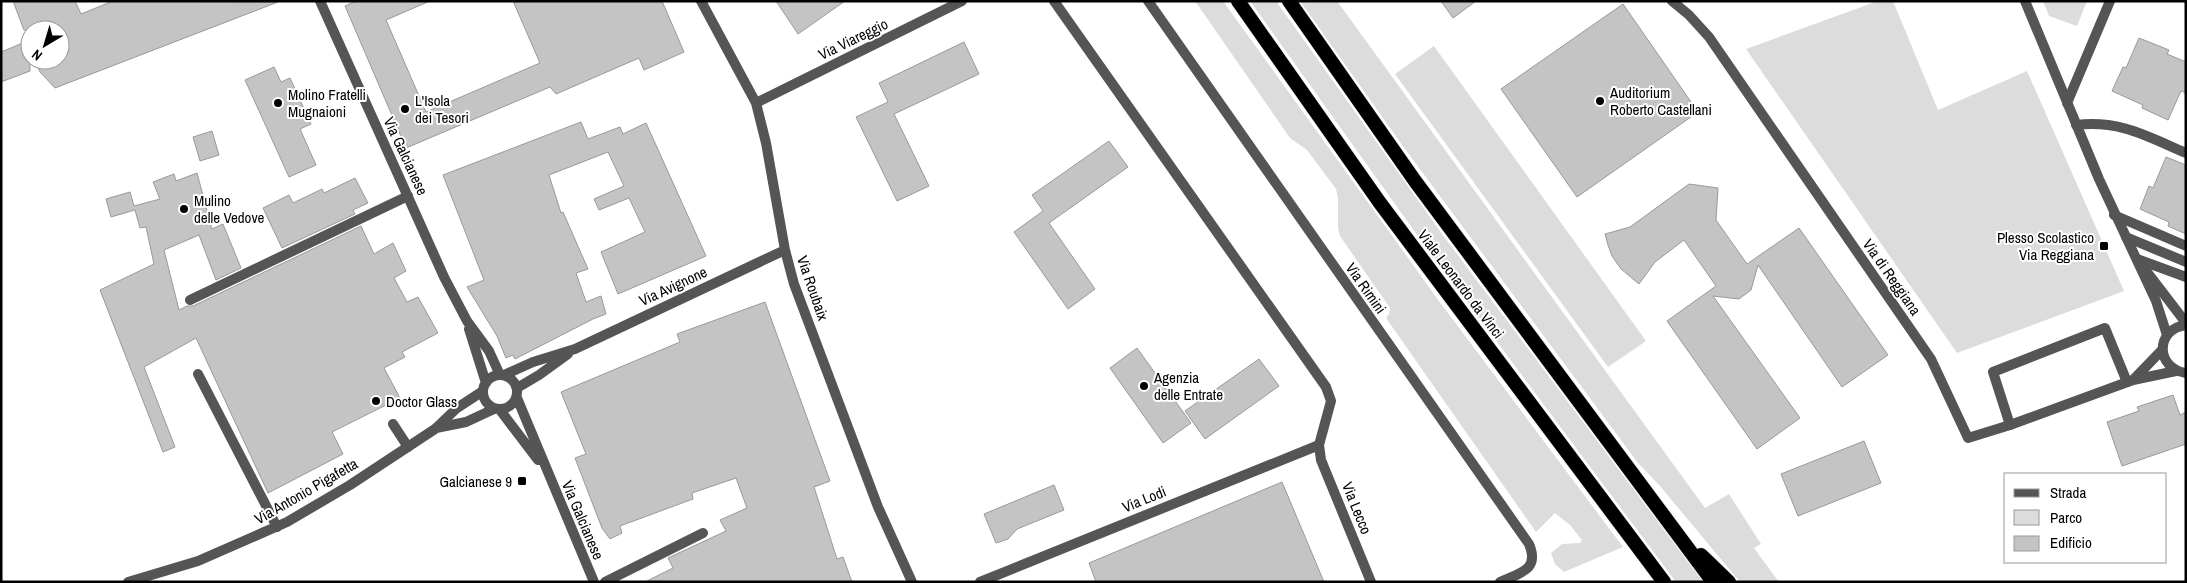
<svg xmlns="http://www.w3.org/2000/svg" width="2187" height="583" viewBox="0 0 2187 583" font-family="'Archivo Narrow',sans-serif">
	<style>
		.green { fill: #dcdcdc }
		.building { fill: #c4c4c4; stroke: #999 }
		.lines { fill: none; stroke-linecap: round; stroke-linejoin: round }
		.trunk-casing { stroke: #dbdbdb; stroke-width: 15 }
		.service { stroke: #555; stroke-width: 10 }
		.minor { stroke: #555; stroke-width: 10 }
		.tertiary { stroke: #555; stroke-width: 10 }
		.trunk { stroke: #000; stroke-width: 14 }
		.poi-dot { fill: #000; stroke: #fff; stroke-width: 2 }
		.labels { text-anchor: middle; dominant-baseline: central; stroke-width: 4; stroke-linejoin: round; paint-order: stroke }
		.street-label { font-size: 15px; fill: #000; stroke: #fff }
		.poi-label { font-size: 15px; fill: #000; stroke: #fff; text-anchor: start }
	</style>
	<rect width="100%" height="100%" fill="#fff"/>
	<!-- green -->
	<path class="green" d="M1195 1H1223L1439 301 1623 547 1564 572 1555 564 1551 553 1562 544 1580 543 1582 540 1570 525 1555 513 1536 532 1386 318 1389 314 1390 308 1340 236 1338 228V198L1336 189 1307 150 1290 138Z
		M1250 1H1276L1442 234 1703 582H1676L1415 232Z
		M1300 1H1337L1705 508 1729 494 1761 544 1754 548 1779 582H1740L1660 486 1638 463 1405 149Z
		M1878 1H1893L1938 110 2027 71 2124 291 1957 353 1746 49Z
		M2043 1H2087L2077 26 2049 16Z
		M1434 46 1646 341 1608 367 1395 74Z"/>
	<!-- building -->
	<path class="building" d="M13 1H75L81 14 113 1 278 2 55 88 40 72 35 60H60V30H24Z
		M356 1H430L386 20 426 112 540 63 513 1H662L684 52 644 70 639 58 556 94 550 87 406 148 345 6Z
		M776 1H845L798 34Z
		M1441 1H1476L1453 18Z
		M1623 4 1698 112 1577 197 1501 89Z
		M2139 38 2169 50 2167 54 2186 62V93L2181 91 2168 120 2142 108 2143 105 2112 91 2123 67 2126 68Z
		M30 40V71L1 82V52Z
		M964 42 979 74 894 114 929 186 897 201 856 117 888 102 879 83Z
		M274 67 281 82 290 78 311 124 300 129 316 165 289 177 245 80Z
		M581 122 588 139 620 127 623 134 646 123 706 256 618 294 601 252 645 232 629 198 599 210 594 199 624 186 608 152 549 175 561 213 563 212 588 269 576 273 586 302 601 296 606 314 593 319 515 359 513 355 506 358 497 336 467 287 484 280 443 175Z
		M212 131 219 155 200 161 193 137Z
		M1109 141 1128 167 1049 223 1095 289 1068 309 1014 232 1043 211 1032 195Z
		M2166 157 2186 165V234L2168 226 2169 222 2140 209 2149 186 2153 188Z
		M197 173 212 229 223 224 241 268 216 280 199 235 164 250 179 310 187 306H193L361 226 374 254 393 243 406 271 394 278 407 302 418 297 438 333 402 352 405 357 384 368 400 398 332 432 343 454 268 493 196 338 144 367 175 447 163 452 100 290 154 264 146 227 140 228 135 210 111 217 106 199 130 192 134 206 160 199 153 182 174 174 176 181Z
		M355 178 368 203 353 210 355 214 282 248 263 208 289 195 293 203 322 189 324 193Z
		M1689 184 1718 188 1716 220 1747 264 1799 228 1888 355 1842 387 1758 265 1751 290 1739 299 1713 296 1800 418 1757 449 1667 321 1716 286 1684 240 1655 262 1639 284 1621 269 1612 256 1608 245 1605 234 1630 227Z
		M765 302 830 481 814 487 837 559 843 557 852 582H645L673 568 668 558 726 531 720 520 747 508 736 478 692 493 693 499 620 526 622 533 610 539 602 528 575 458 586 454 561 392 680 342 677 334Z
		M1137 348 1191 423 1163 443 1110 368Z
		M1259 359 1279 386 1205 439 1185 411Z
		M2173 395 2180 415 2186 412V444L2122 466 2107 422 2139 411 2137 407Z
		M1864 441 1881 483 1798 516 1781 474Z
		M1282 482 1324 582H1096L1089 563Z
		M1054 485 1064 510 1017 529 1008 539 996 543 984 514Z"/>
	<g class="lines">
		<defs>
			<path id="trunk" d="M1238 1 1380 203 1664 582
				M1289 1 1415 181 1713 582
				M1701 555 1729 582"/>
		</defs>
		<!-- trunk casing -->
		<use href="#trunk" class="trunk-casing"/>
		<!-- service -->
		<path class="service" d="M2114 215 2186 246
			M2126 237 2186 262
			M2137 259 2186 277
			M190 300 408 196
			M198 374 277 527
			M393 424 408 447
			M2010 425 1993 372 2105 328 2127 382
			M605 582 703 533"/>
		<!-- minor -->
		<path class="minor" d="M701 1 756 103 766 143 785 250 794 284 878 507 912 582
			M1054 1 1326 387 1331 401 1319 445 1321 460 1371 582
			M1148 1 1529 544C1540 570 1520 573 1500 582
			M1672 1 1689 15 1709 37 1931 359 1968 438 2010 425 2133 380 2176 371
			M756 103 962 1
			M2067 103 2110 1
			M2076 125C2120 120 2146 136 2186 153
			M504 375 533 362 575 349 785 250
			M2133 380 2162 350
			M517 388 539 375 568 354
			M436 428 466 422 494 409
			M128 582 198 561 287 522 350 485 435 429 457 408 483 391
			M980 582 1319 445"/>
		<!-- tertiary -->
		<path class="tertiary" d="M320 1 444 277 467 321 489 351 500 375
			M2025 1 2099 179 2156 301 2167 335
			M2147 272 2186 323
			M2186 325C2155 329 2155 368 2186 373
			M469 329 486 383
			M483 392a17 17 0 1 1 34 0a17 17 0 1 1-34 0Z
			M517 398 594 582
			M500 410 538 460"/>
		<!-- trunk -->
		<use href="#trunk" class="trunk"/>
	</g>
	<!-- markers -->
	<g class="poi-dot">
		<circle cx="1600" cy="101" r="5"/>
		<circle cx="278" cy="103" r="5"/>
		<circle cx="405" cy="109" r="5"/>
		<circle cx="184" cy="209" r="5"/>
		<rect x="2099" y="241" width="10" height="10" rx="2.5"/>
		<circle cx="1144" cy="386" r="5"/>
		<circle cx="376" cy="401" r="5"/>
		<rect x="517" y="476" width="10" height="10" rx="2.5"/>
	</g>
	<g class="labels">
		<!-- street labels -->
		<g class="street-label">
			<text transform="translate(853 39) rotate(-26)">Via Viareggio</text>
			<text transform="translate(406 156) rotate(65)">Via Galcianese</text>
			<text transform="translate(1892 277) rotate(55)">Via di Reggiana</text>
			<text transform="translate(1461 284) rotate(53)">Viale Leonardo da Vinci</text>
			<text transform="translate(673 286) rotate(-25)">Via Avignone</text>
			<text transform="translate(813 288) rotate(71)">Via Roubaix</text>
			<text transform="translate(1366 288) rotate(55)">Via Rimini</text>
			<text transform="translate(306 491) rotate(-30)">Via Antonio Pigafetta</text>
			<text transform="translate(1144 499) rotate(-22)">Via Lodi</text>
			<text transform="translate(1357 508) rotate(68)">Via Lecco</text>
			<text transform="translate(583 520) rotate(67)">Via Galcianese</text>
		</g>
		<!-- poi labels -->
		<g class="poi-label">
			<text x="1610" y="92">Auditorium<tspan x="1610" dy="17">Roberto Castellani</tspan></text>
			<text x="288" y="94">Molino Fratelli<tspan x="288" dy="17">Mugnaioni</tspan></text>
			<text x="415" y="100">L'Isola<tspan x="415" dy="17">dei Tesori</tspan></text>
			<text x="194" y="200">Mulino<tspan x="194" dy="17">delle Vedove</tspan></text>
			<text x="2094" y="237" text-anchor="end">Plesso Scolastico<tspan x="2094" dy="17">Via Reggiana</tspan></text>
			<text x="1154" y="377">Agenzia<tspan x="1154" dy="17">delle Entrate</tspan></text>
			<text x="386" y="401">Doctor Glass</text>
			<text x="512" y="481" text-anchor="end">Galcianese 9</text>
		</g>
	</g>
	<!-- border -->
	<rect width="2187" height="583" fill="none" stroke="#000000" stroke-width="5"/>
	<!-- legend -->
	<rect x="2004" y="473" width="162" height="90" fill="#ffffff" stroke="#999999"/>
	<rect x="2014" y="489" width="25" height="8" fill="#555555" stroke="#999999"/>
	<text x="2050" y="498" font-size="15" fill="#000000">Strada</text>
	<rect x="2014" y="510" width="25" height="15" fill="#dcdcdc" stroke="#999999"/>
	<text x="2050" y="523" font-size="15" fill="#000000">Parco</text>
	<rect x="2014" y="536" width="25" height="15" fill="#c4c4c4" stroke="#999999"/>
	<text x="2050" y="548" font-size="15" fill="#000000">Edificio</text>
	<!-- north arrow -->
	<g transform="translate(45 45) rotate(218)"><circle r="24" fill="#ffffff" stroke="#999999"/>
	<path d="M0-4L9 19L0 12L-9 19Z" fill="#000000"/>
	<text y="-8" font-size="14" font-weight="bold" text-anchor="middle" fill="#000000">N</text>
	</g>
</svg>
